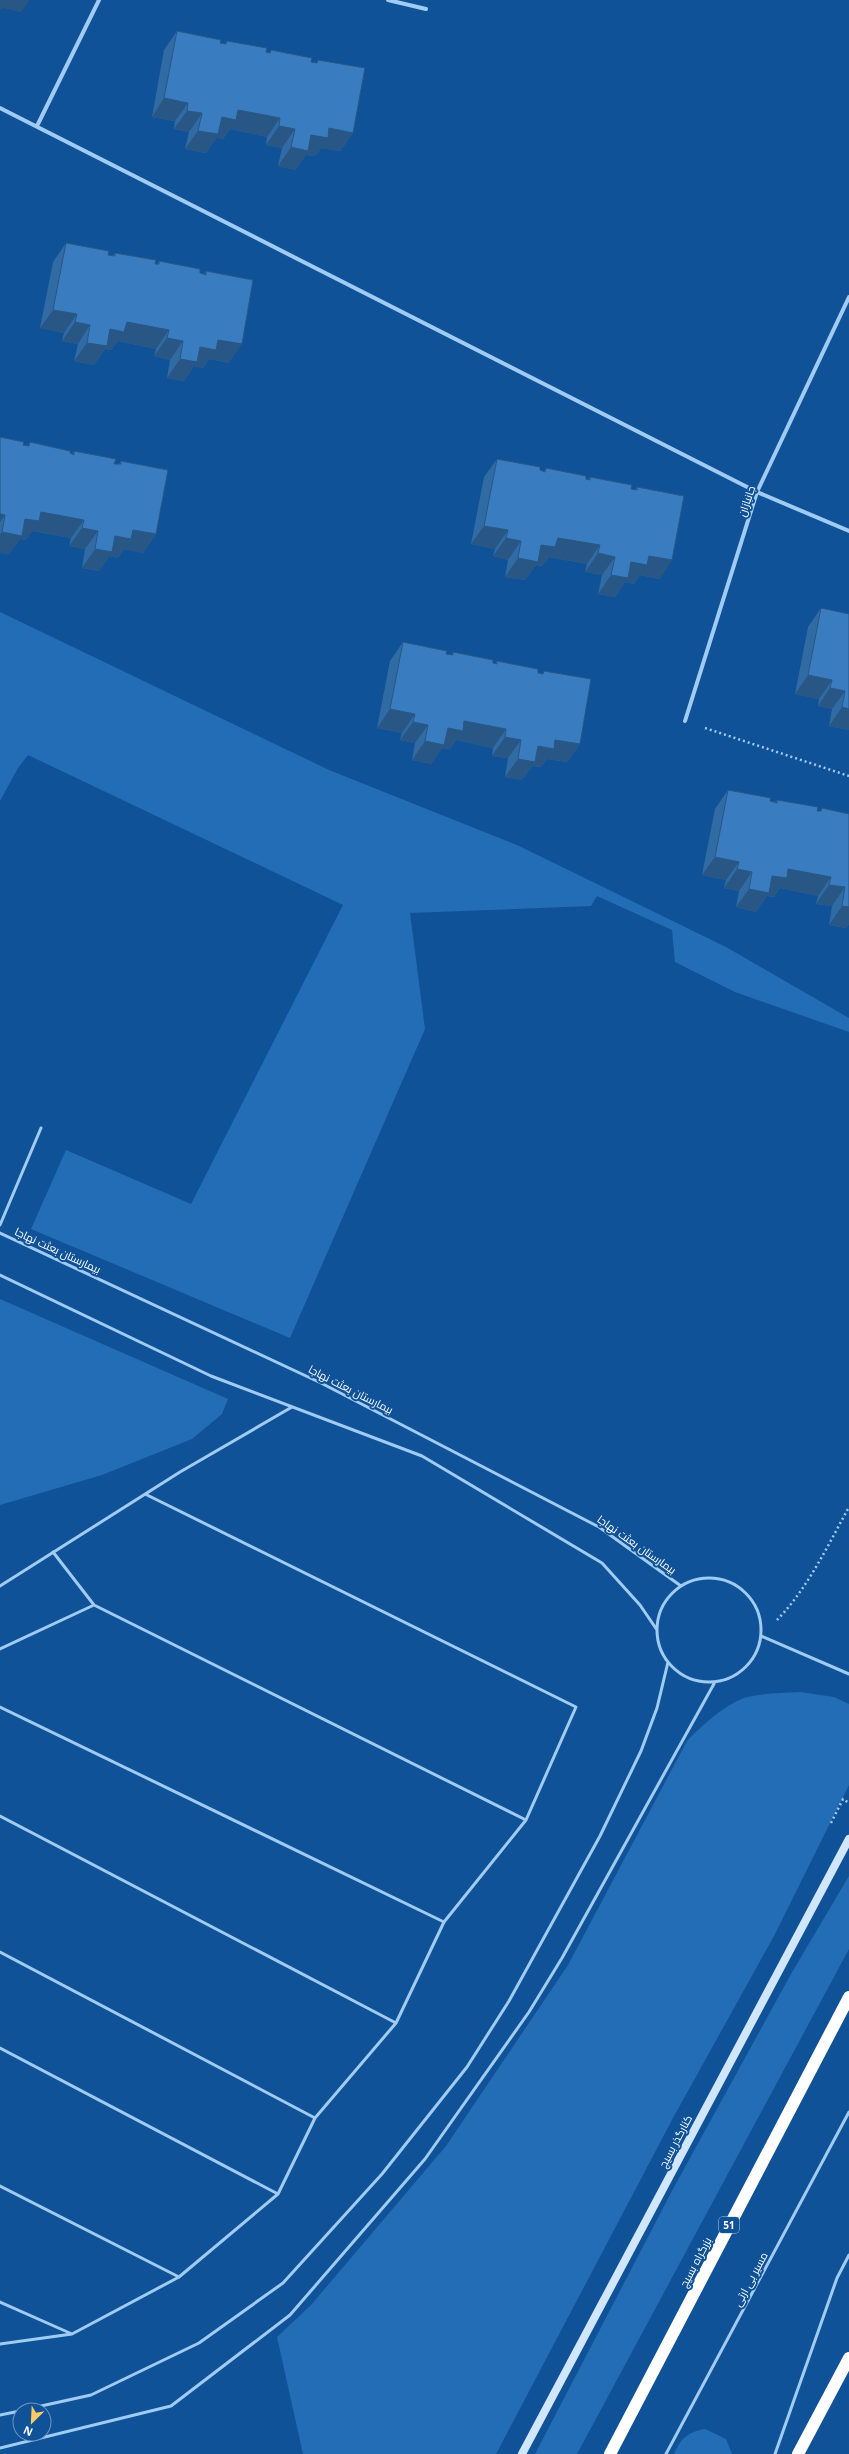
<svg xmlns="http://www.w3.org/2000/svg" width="849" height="2454" viewBox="0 0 849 2454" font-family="'Noto Sans',Cairo,sans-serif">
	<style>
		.green { fill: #236db6 }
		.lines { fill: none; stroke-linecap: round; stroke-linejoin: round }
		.path { stroke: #a0cbf4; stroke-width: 2.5; stroke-dasharray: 2 3; stroke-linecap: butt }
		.lane { stroke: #a0cbf4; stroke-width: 3 }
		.street { stroke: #a0cbf4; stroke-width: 4 }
		.secondary { stroke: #d0e6fd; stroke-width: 8 }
		.highway { stroke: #fff; stroke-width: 12 }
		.wall { fill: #316ba4 }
		.shaded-wall { fill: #285786 }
		.building { fill: #397cbf; stroke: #285786 }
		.labels { text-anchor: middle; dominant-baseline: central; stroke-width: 4; stroke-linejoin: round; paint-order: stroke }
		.shield { fill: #105297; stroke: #b7cbe0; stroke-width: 1 }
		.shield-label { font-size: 10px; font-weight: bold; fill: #fff }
		.street-label { font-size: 11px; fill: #fff; stroke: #105297 }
	</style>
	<rect width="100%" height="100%" fill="#105297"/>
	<!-- green -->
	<path class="green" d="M0 612 329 770 517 845 726 947 849 1018V1032L735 992 675 962 672 930 597 896 591 906 410 913 425 1029 290 1338 31 1229 66 1150 191 1204 343 905 28 755 18 768 0 801Z
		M0 1299 228 1399 222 1414 192 1439 102 1475 0 1505Z
		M800 1692 834 1697 849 1704V1785L774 1936 673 2118 496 2454H303L277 2337 311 2305 446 2146 568 1965 687 1741C701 1726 725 1705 744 1698 762 1693 782 1693 800 1692Z
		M849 1876V1949L577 2454H535L673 2189 791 1974Z
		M705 2429 726 2439 732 2454H674C681 2438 688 2432 705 2429Z"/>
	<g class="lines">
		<!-- path -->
		<path class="path" d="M705 728 849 776
			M777 1620C808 1588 828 1545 849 1507
			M831 1823 843 1799 849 1803"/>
		<!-- lane -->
		<path class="lane" d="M0 1225 41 1128
			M0 1233 321 1383 599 1527 681 1586
			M0 1275 211 1376 422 1456 602 1563 640 1605 657 1630
			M53 1552 94 1605 526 1820
			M657 1630a52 52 0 1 1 104 0a52 52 0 1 1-104 0Z
			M0 1586 180 1472 292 1407
			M761 1636 849 1674
			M0 1649 94 1605
			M0 1707 444 1922 526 1820 576 1707 145 1494
			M0 1816 396 2023 315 2118 0 1952
			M396 2023 444 1922
			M0 2048 278 2194 179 2277 0 2186
			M278 2194 315 2118
			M0 2302 72 2334 0 2344
			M72 2334 179 2277
			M23 2410 91 2395 199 2343 283 2283 382 2174 467 2067 509 2001 600 1836 641 1751 657 1708 668 1662
			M0 2415 20 2411
			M0 2448 171 2406 290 2315 425 2159 529 2012 562 1958 715 1682
			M666 2454 849 2112
			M775 2454 837 2278 849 2255"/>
		<!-- street -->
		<path class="street" d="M388 0 426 9
			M0 108 757 492 849 531
			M37 126 99 0
			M685 721 757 492 849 297"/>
		<!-- secondary -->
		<path class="secondary" d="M522 2454 849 1839"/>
		<!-- highway -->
		<path class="highway" d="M610 2454 849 1997
			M798 2454 849 2358"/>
	</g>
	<!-- wall -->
	<path class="wall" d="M177 31 220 43 225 44 227 41 269 53 271 50 311 62 316 63 318 60 353 133 340 151 321 148 315 156 306 155 295 170 278 166 282 148 266 145 267 137 230 129 223 139 217 137 206 153 185 149 189 132 174 129 175 121 152 117 164 50Z
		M66 243 108 255 113 256 115 253 155 264H157L159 261 204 274 206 271 229 363 209 359 203 368 194 366 184 381 167 378 170 360 154 356 156 349 118 341 111 350 105 349 94 365 74 361 78 344 62 341 64 333 40 328 53 262Z
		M0 437 23 445 28 446 30 442 72 454 74 451 114 464H119L121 461 156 534 143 553 124 549 118 558 109 556 99 571 82 568 85 549 69 546 71 538 32 531 26 540 20 539 9 554 0 553Z
		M497 459 544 471 546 468 588 480 590 477 631 489 635 490 637 487 660 579 640 575 634 584 625 582 615 597 598 594 602 575 585 572 587 564 549 557 542 566 536 565 525 580 505 577 508 560 493 556 495 549 471 544 484 477Z
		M821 608 849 614V730L829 726 832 709 818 706 819 699 795 694 808 627Z
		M403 642 446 654 451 655 453 652 493 663 495 664 497 661 542 674 544 671 580 744 567 762 547 759 541 767 532 766 522 780 505 777 508 758 492 756 493 748 456 740 450 749 442 748 431 764 412 760 415 743 400 740 402 733 377 728 390 661Z
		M728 790 775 802 777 800 817 811H820L822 808 849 814V924L846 928 829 925 832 906 816 904 818 896 780 888 774 897 767 896 756 912 736 907 739 891 724 888 726 880 702 875 715 809Z"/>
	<!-- shaded-wall -->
	<path class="shaded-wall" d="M0 0H30L21 12 2 8 0 11Z
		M164 98 188 103 175 121 152 117Z
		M238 110 280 118 267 137 230 129 223 139 217 137 206 153 185 149 198 131 222 117Z
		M187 111 202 113 189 132 174 129Z
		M279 126 295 129 282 148 266 145Z
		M329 128 353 133 340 151 321 148 315 156 306 155 295 170 278 166 291 147 311 135Z
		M53 310 77 314 64 333 40 328Z
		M75 322 90 325 78 344 62 341Z
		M127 322 169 330 156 349 118 341 111 350 105 349 94 365 74 361 87 343 110 329Z
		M167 338 183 341 170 360 154 356Z
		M218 340 242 344 229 363 209 359 203 368 194 366 184 381 167 378 180 359 200 347Z
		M41 512 84 520 71 538 32 531 26 540 20 539 9 554 0 553V534L2 532 25 519Z
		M0 514 5 515 0 522Z
		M484 526 508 530 495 549 471 544Z
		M82 528 98 531 85 549 69 546Z
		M133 530 156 534 143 553 124 549 118 558 109 556 99 571 82 568 95 549 115 536Z
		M506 538 521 541 508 560 493 556Z
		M558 538 600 545 587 564 549 557 542 566 536 565 525 580 505 577 518 558 541 545Z
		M598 553 615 557 602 575 585 572Z
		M649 556 672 560 660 579 640 575 634 584 625 582 615 597 598 594 611 575 631 562Z
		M808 675 832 680 819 699 795 694Z
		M830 688 845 691 832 709 818 706Z
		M842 707 849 709V730L829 726Z
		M390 709 415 714 402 733 377 728Z
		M464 721 506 729 493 748 456 740 450 749 442 748 431 764 412 760 425 741 448 728Z
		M413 722 428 725 415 743 400 740Z
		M505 737 521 740 508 758 492 756Z
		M555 740 580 744 567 762 547 759 541 767 532 766 522 780 505 777 518 759 538 746Z
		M715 857 739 862 726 880 702 875Z
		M737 869 752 872 739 891 724 888Z
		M788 869 831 877 818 896 780 888 774 897 767 896 756 912 736 907 749 889 772 876Z
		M829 885 845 887 832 906 816 904Z
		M842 906 849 907V924L846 928 829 925Z"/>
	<!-- building -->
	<path class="building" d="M177 31 221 40 220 43 226 44 227 41 267 48 266 52 270 53 271 50 312 58 311 62 317 63 318 60 365 68 353 133 329 128 328 138 311 135 308 151 291 147 295 129 279 126 280 118 238 110 236 120 222 117 218 134 198 131 202 113 187 111 188 103 164 98Z
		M66 243 109 251 108 255 115 256V253L156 260 155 264H159V261L200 269V273L206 275V271L253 280 242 344 218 340 216 350 200 347 197 362 180 359 183 341 167 338 169 330 127 322 124 332 110 329 107 346 87 343 90 325 75 322 77 314 53 310Z
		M0 437 24 442 23 445 29 446 30 442 70 451V453L74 455V451L116 459 114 464H121V461L168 470 156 534 133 530 131 539 115 536 112 552 95 549 98 531 82 528 84 520 41 512 39 521 25 519 22 536 2 532 5 515 0 514Z
		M497 459 540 467V470L545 472 546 468 586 476V479L590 480V477L632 485 631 489 637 490V487L684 496 672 560 649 556 647 565 631 562 628 578 611 575 615 557 598 553 600 545 558 538 555 547 541 545 538 562 518 558 521 541 506 538 508 530 484 526Z
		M821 608 849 614V709L842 707 845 691 830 688 832 680 808 675Z
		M403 642 447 651 446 654 453 655V652L493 660V663L497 664V661L538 669V673L543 674 544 671 591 679 580 744 555 740 554 749 538 746 535 762 518 759 521 740 505 737 506 729 464 721 463 731 448 728 444 745 425 741 428 725 413 722 415 714 390 709Z
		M728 790 771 798 770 801 777 803V800L818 807 817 811H821L822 808 849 814V907L842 906 845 887 829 885 831 877 788 869 787 878 772 876 769 893 749 889 752 872 737 869 739 862 715 857Z"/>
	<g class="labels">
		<!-- shield labels -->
		<rect class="shield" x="719" y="2217" width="20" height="16" rx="3"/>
		<g class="shield-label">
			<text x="729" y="2225">51</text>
		</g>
		<!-- street labels -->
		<g class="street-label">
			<text transform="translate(746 501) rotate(-71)">جانبازان</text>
			<text transform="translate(58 1250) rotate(25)">بیمارستان بعثت نهاجا</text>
			<text transform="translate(351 1389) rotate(27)">بیمارستان بعثت نهاجا</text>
			<text transform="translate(637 1544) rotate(35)">بیمارستان بعثت نهاجا</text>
			<text transform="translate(675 2141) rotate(-62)">کنارگذر بسیج</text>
			<text transform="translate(695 2262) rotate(-62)">بزرگراه بسیج</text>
			<text transform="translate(750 2279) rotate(-62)">مسیر بی ارتی</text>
		</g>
	</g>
	<!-- north arrow -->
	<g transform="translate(32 2422) rotate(204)"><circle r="19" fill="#105297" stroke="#7097c1"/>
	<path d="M0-3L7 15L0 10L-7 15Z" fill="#ffca63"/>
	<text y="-6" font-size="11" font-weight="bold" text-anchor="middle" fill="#ffffff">N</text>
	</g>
</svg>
